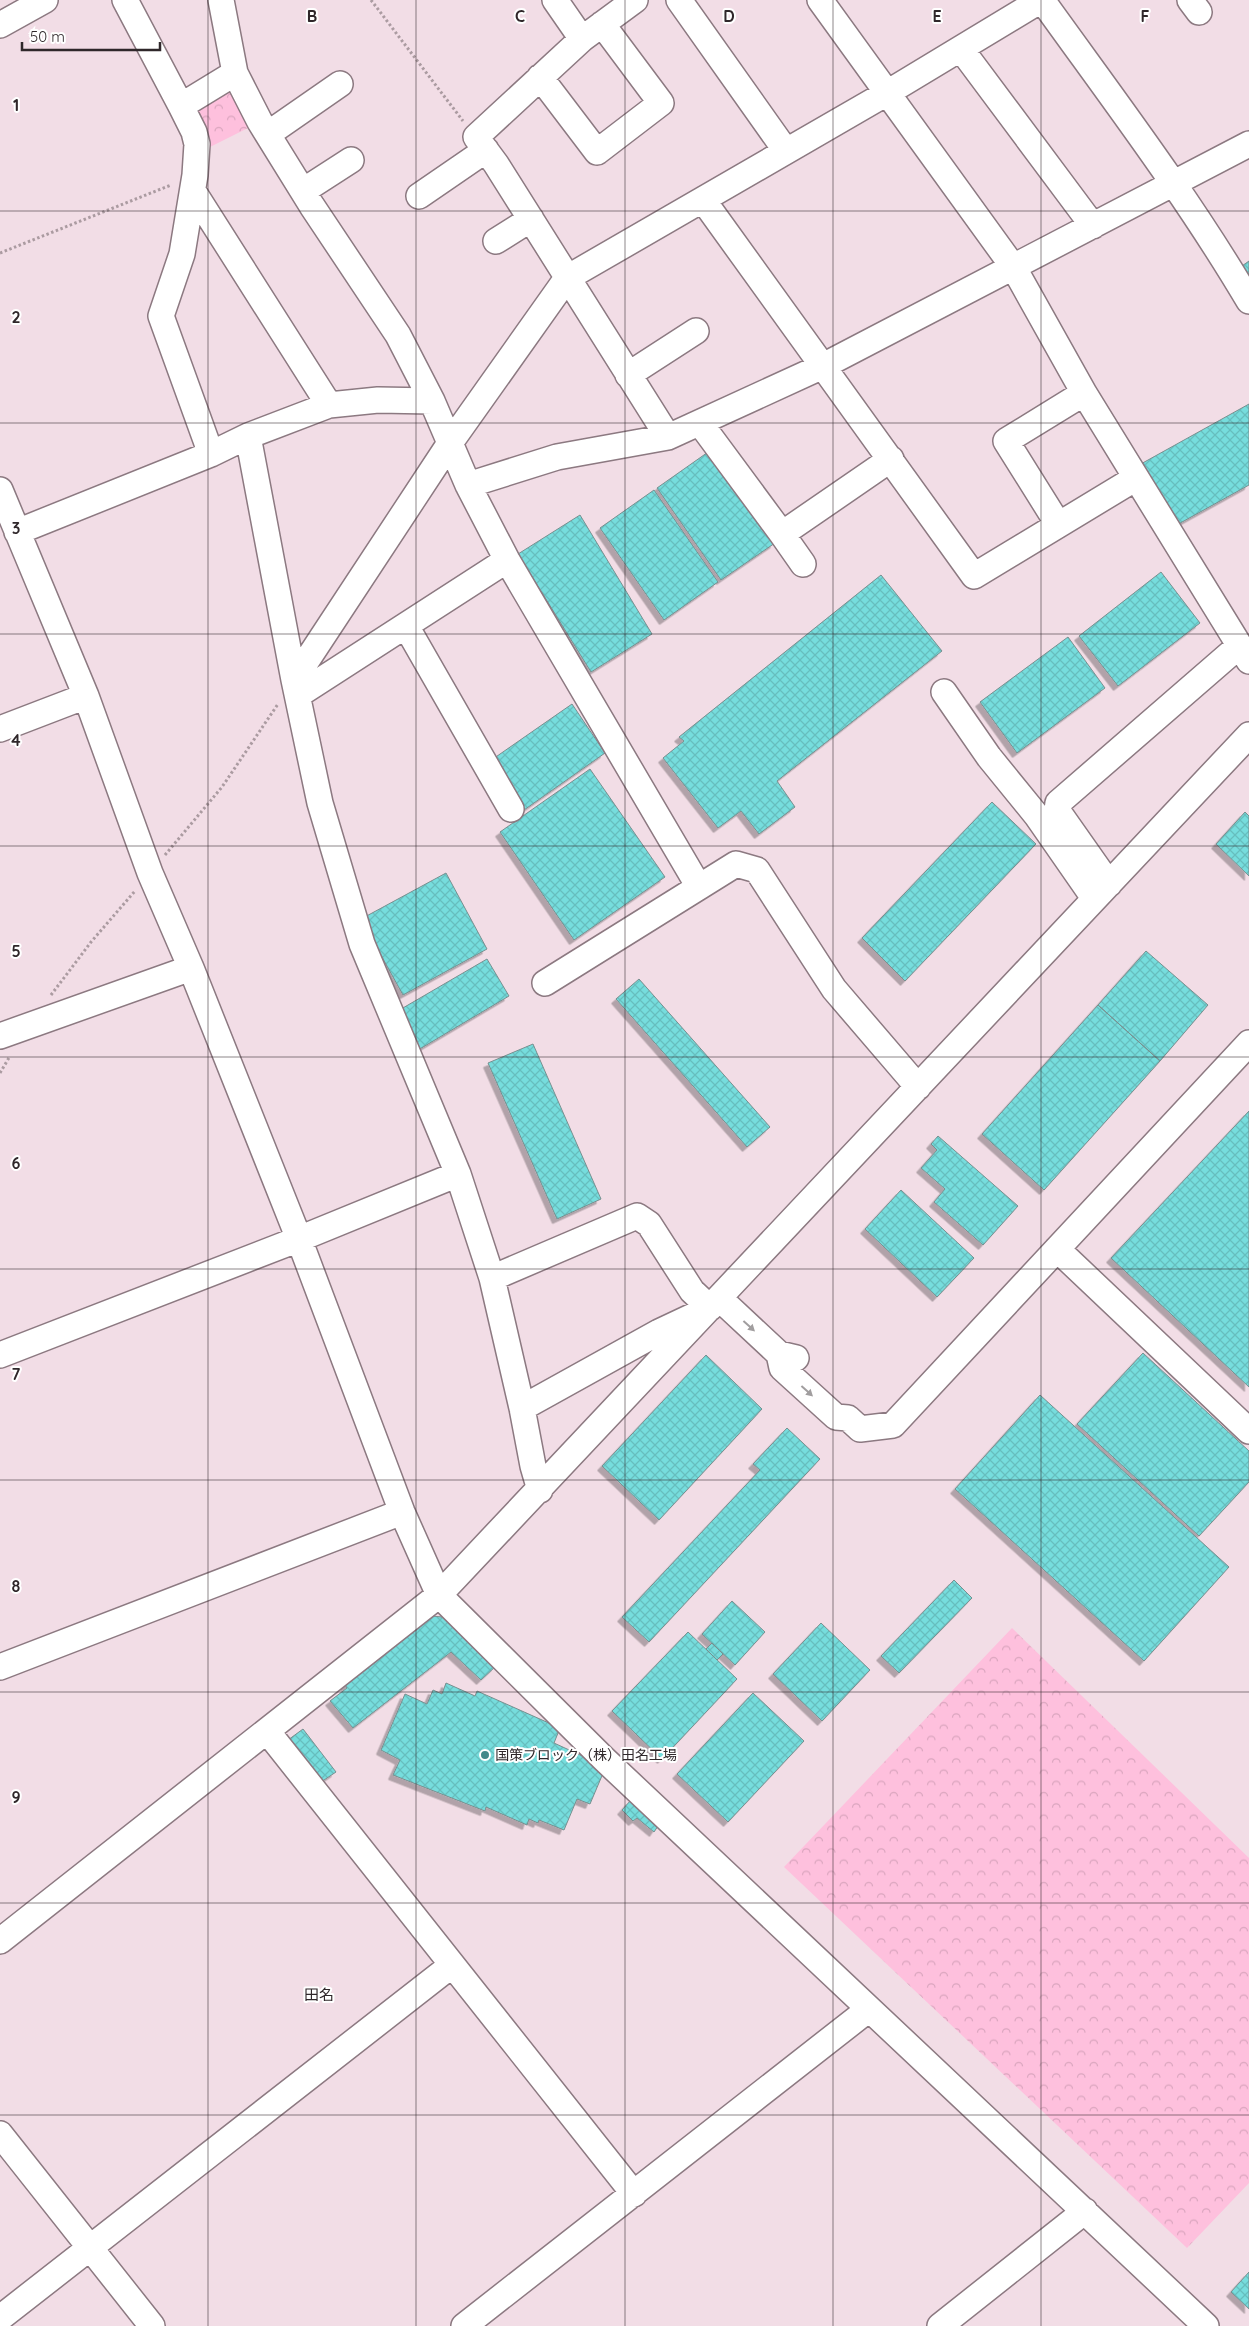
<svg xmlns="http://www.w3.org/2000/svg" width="1249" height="2326" viewBox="0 0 1249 2326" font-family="Quicksand,'Noto Sans JP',sans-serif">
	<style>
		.park { fill: url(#park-crowns) }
		.building { fill: url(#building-cross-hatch); stroke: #788f8f; filter: url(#shadow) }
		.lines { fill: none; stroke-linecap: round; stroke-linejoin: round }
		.minor-casing { stroke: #8c7981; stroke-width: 28 }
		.path { stroke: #ab9ba1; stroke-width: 3; stroke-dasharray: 2.5 2.5; stroke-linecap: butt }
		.minor { stroke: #fff; stroke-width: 25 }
		.oneway { fill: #a19e9f }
		.grid { fill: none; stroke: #2f272a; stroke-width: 1; stroke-opacity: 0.55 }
		.poi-dot { fill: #41898a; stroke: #fff; stroke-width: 2 }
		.labels { text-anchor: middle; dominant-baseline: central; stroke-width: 4; stroke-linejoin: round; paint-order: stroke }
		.poi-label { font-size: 14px; fill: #2f272a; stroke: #fff; text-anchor: start }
		.neighbourhood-label { font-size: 15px; fill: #2f272a; stroke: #fff }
		.grid-label { font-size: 16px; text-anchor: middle; font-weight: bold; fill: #2f272a; stroke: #fff; stroke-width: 4; stroke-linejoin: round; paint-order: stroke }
	</style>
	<defs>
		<pattern id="park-crowns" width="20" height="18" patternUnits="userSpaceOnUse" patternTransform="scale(1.25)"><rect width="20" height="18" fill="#fec0dd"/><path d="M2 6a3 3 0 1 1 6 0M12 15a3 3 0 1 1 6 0" fill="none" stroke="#daa5be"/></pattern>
		<pattern id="building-cross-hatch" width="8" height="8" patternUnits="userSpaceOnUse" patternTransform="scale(1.25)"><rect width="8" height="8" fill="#76dddd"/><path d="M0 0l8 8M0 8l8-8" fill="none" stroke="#66bebe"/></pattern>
		<filter id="shadow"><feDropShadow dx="-4.5" dy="4.5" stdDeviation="0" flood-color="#0004"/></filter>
	</defs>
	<rect width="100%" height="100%" fill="#f2dde6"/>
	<!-- park -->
	<path class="park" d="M231 87 254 125 206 149 194 107Z
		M1012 1628 1249 1858V2183L1187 2248 784 1867Z"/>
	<!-- building -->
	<path class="building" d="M1249 261V283L1239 268Z
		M1249 404V485L1173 527 1139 465Z
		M711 450 775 543 721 580 657 488Z
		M654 490 718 582 664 620 600 528Z
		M580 515 652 634 591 672 518 554Z
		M1161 572 1200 623 1118 686 1079 636Z
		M881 575 942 651 777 781 795 807 759 834 741 811 718 828 663 758 684 741 679 737Z
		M1068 637 1105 688 1017 753 980 702Z
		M572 704 605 753 524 810 490 761Z
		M590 769 665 877 574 940 500 832Z
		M992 802 1036 844 905 981 862 938Z
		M1245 812 1249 816V876L1216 844Z
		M446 873 487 949 403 995 361 919Z
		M1146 951 1208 1005 1160 1061 1098 1005Z
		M487 959 509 996 418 1050 396 1012Z
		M639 979 770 1127 747 1147 616 999Z
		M1098 1005 1160 1061 1044 1190 982 1134Z
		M533 1044 601 1199 557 1219 488 1063Z
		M1249 1111V1387L1111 1258Z
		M938 1136 1018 1206 983 1245 934 1202 945 1189 921 1168 937 1150 931 1144Z
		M901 1190 974 1258 937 1297 865 1229Z
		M1143 1353 1249 1451V1482L1199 1536 1077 1424Z
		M706 1355 762 1409 659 1520 602 1466Z
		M1040 1395 1229 1567 1144 1661 955 1489Z
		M787 1428 820 1459 649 1642 622 1617 760 1470 753 1464Z
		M954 1580 972 1598 899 1673 881 1656Z
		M732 1601 765 1632 735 1665 702 1634Z
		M432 1616 442 1617 496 1666 481 1680 451 1652 353 1728 330 1701 347 1688 345 1685Z
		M821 1623 870 1670 822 1721 773 1674Z
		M688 1632 737 1679 662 1759 612 1711Z
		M712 1643 723 1654 717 1660 706 1649Z
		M446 1683 475 1696 477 1691 560 1728 554 1743 591 1760 604 1771 590 1804 577 1799 564 1830 539 1820 538 1823 529 1819 527 1825 486 1807 485 1811 393 1775 400 1760 381 1750 405 1694 427 1704 433 1690 442 1694Z
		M753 1693 804 1741 728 1822 677 1774Z
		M303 1729 336 1772 321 1782 288 1740Z
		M631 1800 660 1823 654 1832 637 1818 633 1821 622 1810Z
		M1249 2272V2309L1231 2292Z"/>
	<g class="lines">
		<defs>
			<path id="minor" d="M125 0 181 106 194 132 197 144 195 175 182 254 161 316 211 454
				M221 0 235 73 260 122 312 206 398 335 432 401 468 485 507 560 699 887
				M555 0 582 39
				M635 0 582 39 476 137 496 164 668 437
				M679 0 786 151
				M820 0 1014 268 1084 393 1249 661
				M1042 0C1113 99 1187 196 1249 301
				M1190 0 1199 12
				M0 25 45 0
				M961 49 1093 226
				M540 77 597 152 661 103 602 24
				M181 106 235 73
				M268 134 340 84
				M193 191 329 405
				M303 191 351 160
				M419 196 486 150
				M703 200 974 576 1136 478
				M496 241 531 219
				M628 375 696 331
				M700 423 782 534 891 459
				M248 436 294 680 320 803 362 944 458 1174
				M468 485 557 457 668 437 823 366 1249 144
				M0 490 86 696 150 873 191 968 299 1239 402 1512 439 1595 604 1759 1206 2326
				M1058 524 1006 441 1084 393
				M17 532 211 454 248 436 329 405 378 400 432 401
				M782 534 803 564
				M406 626 511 809
				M294 680 450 443 567 278 887 93 1041 0
				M944 692 989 757 1037 816 1094 898
				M298 695 507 560
				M0 729 86 696
				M1109 884 1057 810 1058 803 1239 646
				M545 983 736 864 757 870 834 989 918 1087
				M0 1036 191 968
				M1057 1249 1249 1431
				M492 1278 637 1216 649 1224 692 1291 710 1308 659 1332 522 1408
				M719 1298 779 1354 796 1358
				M779 1354 782 1368 836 1417 848 1418 860 1429 893 1425 1249 1043
				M0 1355 299 1239 458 1174 492 1278 522 1408 533 1466 540 1490
				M0 1667 402 1512
				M267 1731 634 2194
				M0 1941 439 1595 1249 735
				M0 2134 152 2326
				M0 2318 452 1965
				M464 2326 869 2009
				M940 2326 1085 2211"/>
		</defs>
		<!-- minor casing -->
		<use href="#minor" class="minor-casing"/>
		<!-- path -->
		<path class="path" d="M371 0 463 121
			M0 253 171 185
			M165 855 222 787 278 704
			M51 995 91 942 135 891
			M0 1073 10 1056"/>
		<!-- minor -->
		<use href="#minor" class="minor"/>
	</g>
	<!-- one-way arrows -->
	<defs><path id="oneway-solid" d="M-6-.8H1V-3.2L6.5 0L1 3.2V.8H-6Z" transform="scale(1.25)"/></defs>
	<g class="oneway">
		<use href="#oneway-solid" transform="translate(749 1326) rotate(42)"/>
		<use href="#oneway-solid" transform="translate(807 1391) rotate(42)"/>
	</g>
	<!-- grid -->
	<path class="grid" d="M208 0V2326M416 0V2326M625 0V2326M833 0V2326M1041 0V2326M0 211H1249M0 423H1249M0 634H1249M0 846H1249M0 1057H1249M0 1269H1249M0 1480H1249M0 1692H1249M0 1903H1249M0 2115H1249"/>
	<!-- markers -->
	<circle class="poi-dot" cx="485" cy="1755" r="5"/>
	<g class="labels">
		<!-- poi labels -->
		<g class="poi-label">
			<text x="495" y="1755">国策ブロック（株）田名工場</text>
		</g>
		<!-- neighbourhood labels -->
		<g class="neighbourhood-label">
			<text x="319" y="1994">田名</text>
		</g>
	</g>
	<g class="grid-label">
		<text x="312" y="22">B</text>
		<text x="520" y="22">C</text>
		<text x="729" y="22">D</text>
		<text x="937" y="22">E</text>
		<text x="1145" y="22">F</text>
		<text x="16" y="111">1</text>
		<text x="16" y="323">2</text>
		<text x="16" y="534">3</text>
		<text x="16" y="746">4</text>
		<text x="16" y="957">5</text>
		<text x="16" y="1169">6</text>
		<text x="16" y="1380">7</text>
		<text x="16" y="1592">8</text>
		<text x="16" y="1803">9</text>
	</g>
	<!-- scale -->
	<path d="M22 42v8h138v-8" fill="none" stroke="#2f272a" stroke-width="2.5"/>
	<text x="30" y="42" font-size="15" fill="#2f272a" stroke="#ffffff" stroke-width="4" paint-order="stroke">50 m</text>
</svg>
